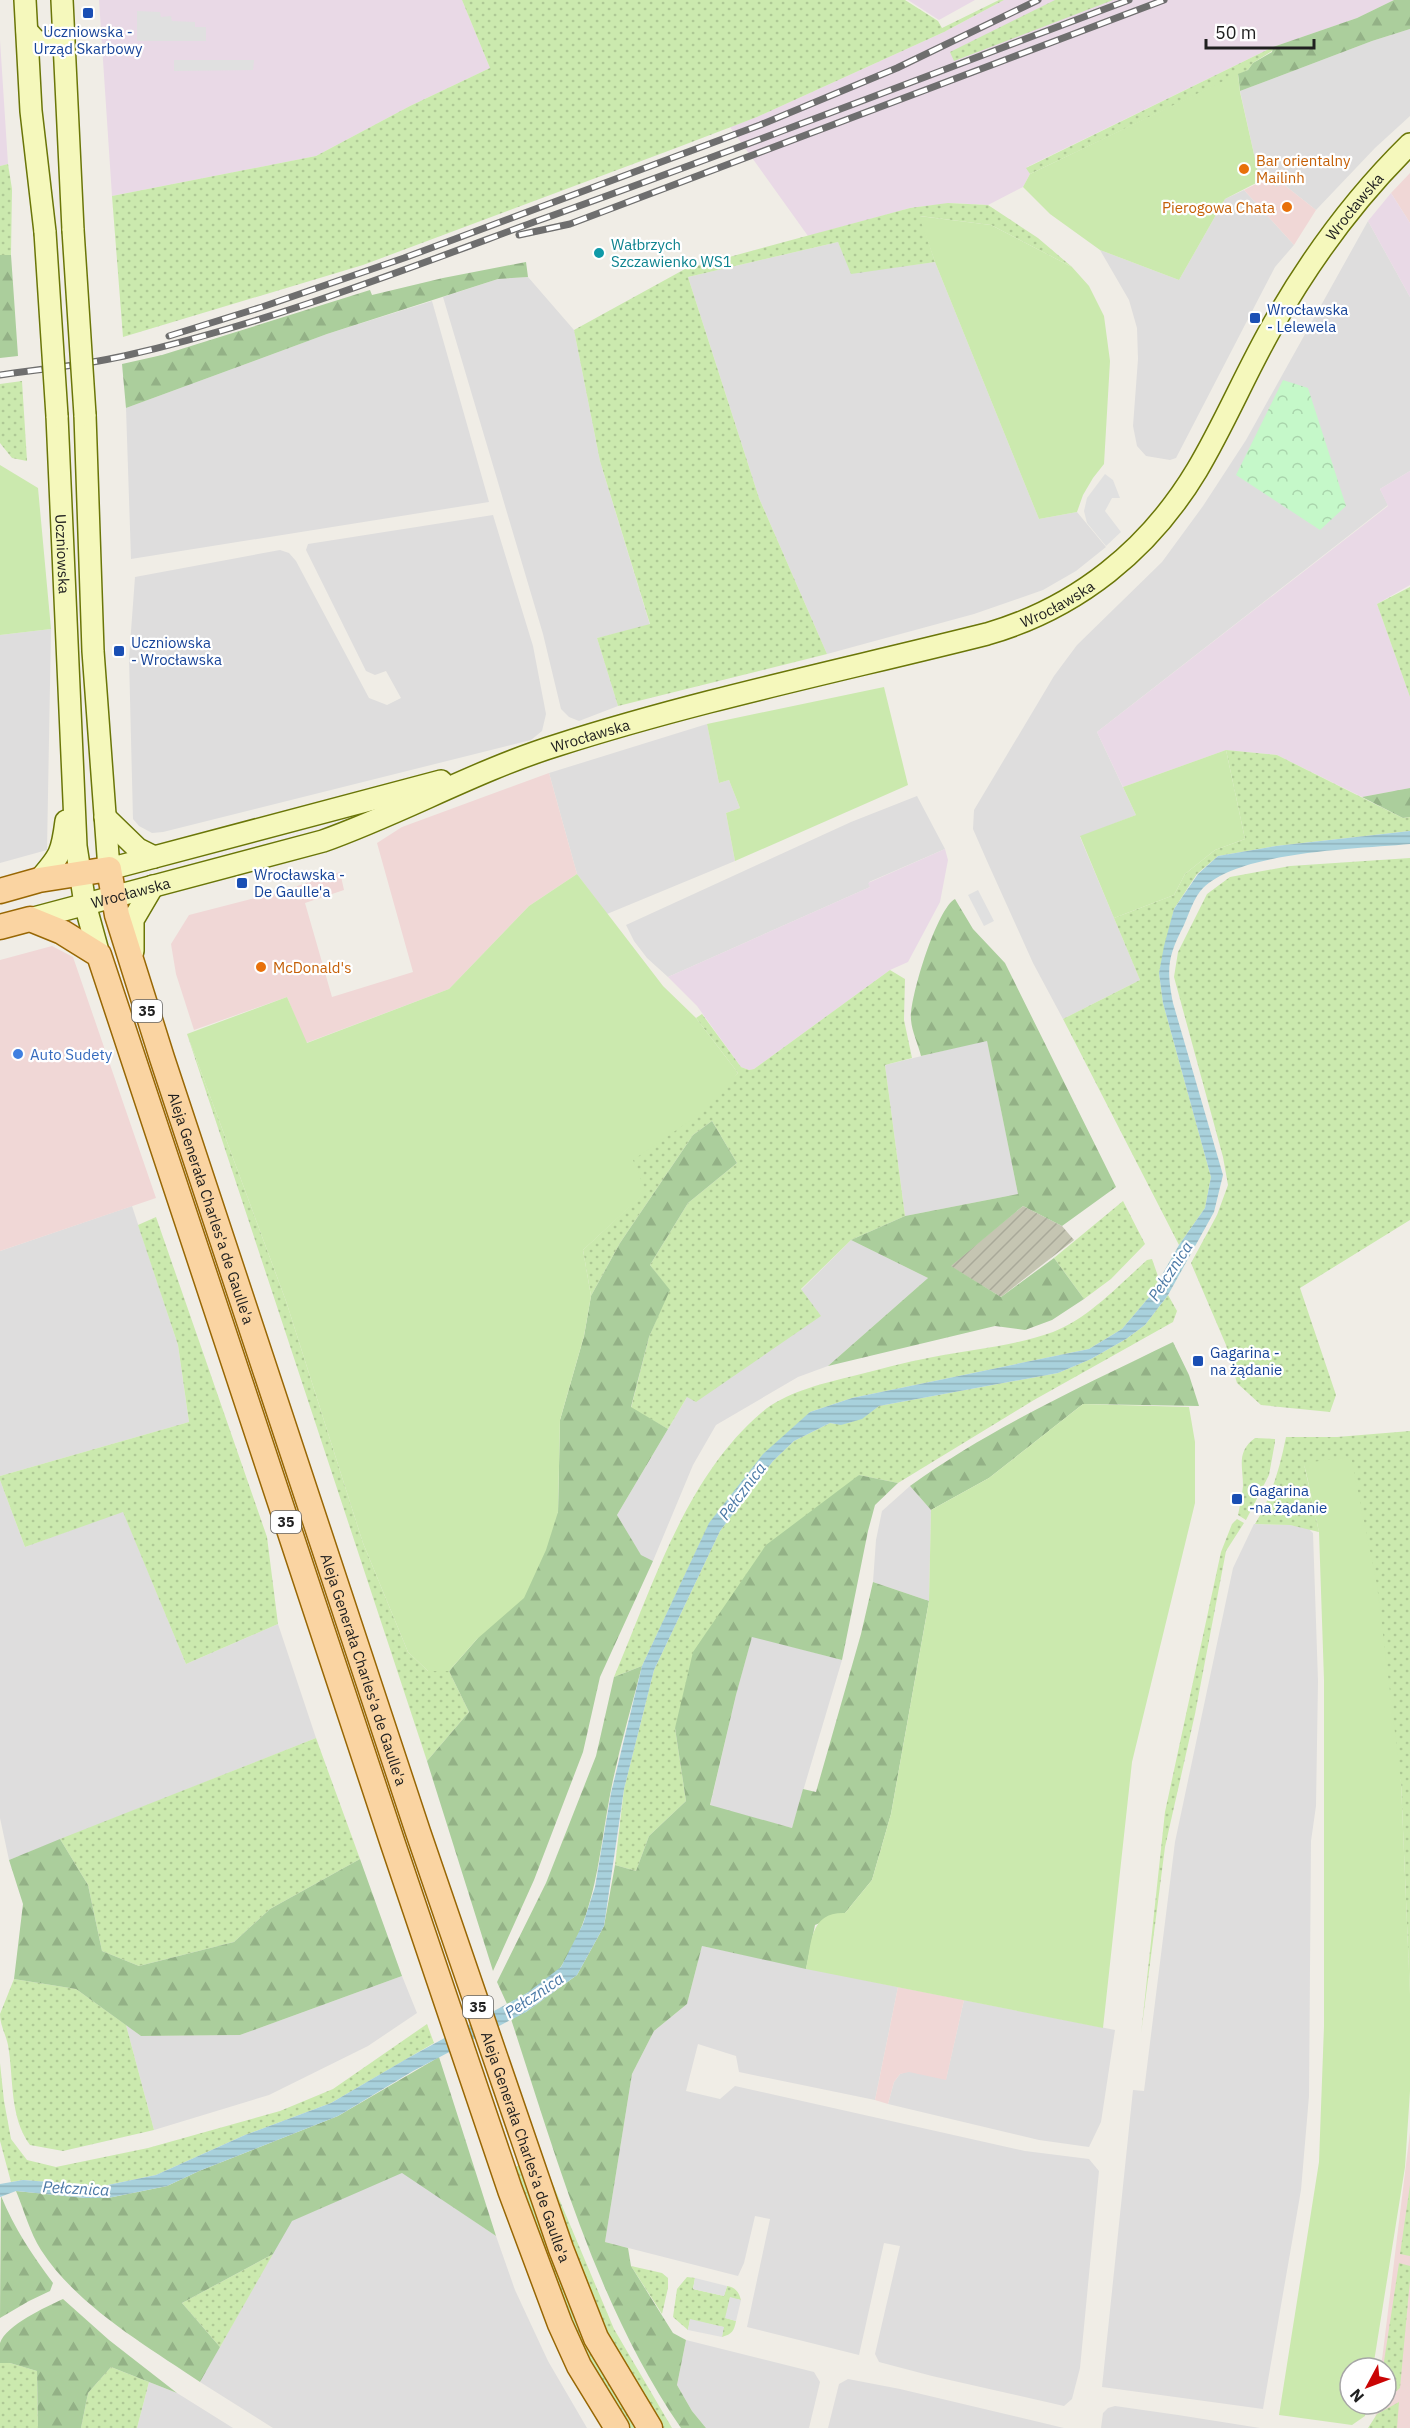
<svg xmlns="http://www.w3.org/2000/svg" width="1410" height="2428" viewBox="0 0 1410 2428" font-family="'IBM Plex Sans',sans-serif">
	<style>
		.residential { fill: #dedddd }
		.commercial { fill: #f0d7d6 }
		.industrial { fill: #e9d9e6 }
		.construction { fill: url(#construction-furrows) }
		.grass { fill: url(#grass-dots) }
		.forest { fill: url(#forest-firs) }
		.park { fill: url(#park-crowns) }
		.garden { fill: #cbe9ae }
		.parking { fill: #e0e0e0 }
		.water { fill: url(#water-rules) }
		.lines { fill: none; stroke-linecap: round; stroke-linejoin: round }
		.secondary-casing { stroke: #6a7608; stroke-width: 24 }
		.primary-casing { stroke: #986704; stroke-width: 27 }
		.secondary { stroke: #f5f8bc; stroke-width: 21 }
		.primary { stroke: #fad4a2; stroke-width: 24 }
		.rail-casing { stroke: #6e6e6e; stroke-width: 7 }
		.rail { stroke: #fff; stroke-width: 4.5; stroke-dasharray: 14; stroke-linecap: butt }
		.secondary-bridge-casing { stroke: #6a7608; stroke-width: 24; stroke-linecap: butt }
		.secondary-bridge { stroke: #f5f8bc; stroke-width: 21 }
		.transit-dot { fill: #1a4fb4; stroke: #fff; stroke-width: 2 }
		.food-dot { fill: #e8710a; stroke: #fff; stroke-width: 2 }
		.culture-dot { fill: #0f9aa8; stroke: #fff; stroke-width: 2 }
		.shop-dot { fill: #3f7fe0; stroke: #fff; stroke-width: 2 }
		.labels { text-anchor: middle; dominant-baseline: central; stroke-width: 4.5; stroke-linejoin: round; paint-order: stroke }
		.shield { fill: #fff; stroke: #636363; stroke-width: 1.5 }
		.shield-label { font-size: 14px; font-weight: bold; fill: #202020 }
		.transit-label { font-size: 15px; fill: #164399; stroke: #fff; text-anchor: start }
		.food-label { font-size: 15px; fill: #c56008; stroke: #fff; text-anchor: start }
		.street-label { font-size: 15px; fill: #202020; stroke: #fff }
		.culture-label { font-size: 15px; fill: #0d838f; stroke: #fff; text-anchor: start }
		.shop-label { font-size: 15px; fill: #366cbe; stroke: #fff; text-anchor: start }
		.water-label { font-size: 16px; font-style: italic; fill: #4b79a6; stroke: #fff }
	</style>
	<defs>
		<pattern id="construction-furrows" width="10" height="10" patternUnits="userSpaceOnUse" patternTransform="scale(1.5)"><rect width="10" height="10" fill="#c5c5b2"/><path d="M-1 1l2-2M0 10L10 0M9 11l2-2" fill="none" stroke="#a9a999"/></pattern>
		<pattern id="grass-dots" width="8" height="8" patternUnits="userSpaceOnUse" patternTransform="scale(1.5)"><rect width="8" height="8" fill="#cbe9ae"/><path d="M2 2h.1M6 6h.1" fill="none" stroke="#aec895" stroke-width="1.8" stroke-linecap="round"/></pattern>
		<pattern id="forest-firs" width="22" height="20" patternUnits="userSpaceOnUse" patternTransform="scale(1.5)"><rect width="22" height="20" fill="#abce9c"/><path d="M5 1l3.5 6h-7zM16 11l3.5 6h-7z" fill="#93b186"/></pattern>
		<pattern id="park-crowns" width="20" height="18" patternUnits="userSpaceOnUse" patternTransform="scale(1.5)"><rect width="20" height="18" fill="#c5f8c9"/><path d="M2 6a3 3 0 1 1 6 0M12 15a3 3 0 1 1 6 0" fill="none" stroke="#a9d4ac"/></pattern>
		<pattern id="water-rules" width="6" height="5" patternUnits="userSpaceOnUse" patternTransform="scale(1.5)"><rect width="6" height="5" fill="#a8d1dc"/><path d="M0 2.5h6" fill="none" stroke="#90b3bc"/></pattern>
	</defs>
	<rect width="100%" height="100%" fill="#f0ede6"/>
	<!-- residential -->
	<path class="residential" d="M1410 29V116L1375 148 1316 210 1283 184 1276 188 1270 177 1260 181 1240 91 1372 41Z
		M1244 190 1294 245 1275 267 1176 458 1170 460 1146 456 1137 446 1133 426 1138 359 1137 328 1129 300 1100 250 1179 280 1225 199Z
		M1368 221 1410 297V471L1380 489 1388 505 1097 732 1136 815 1080 837 1140 980 1063 1019 1033 963 987 861 973 829 974 810 1054 676 1077 645 1162 562 1203 506 1246 440Z
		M838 242 852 273 935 262 1039 519 1077 512 1106 547 1076 571 1043 590 974 614 827 654 759 498 688 277Z
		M528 277 574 330 600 461 650 625 597 638 618 706 579 721 569 717 561 709 543 634 443 297 498 279Z
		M432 301 489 502 131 559 126 408 327 334Z
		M493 515 533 646 546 714 542 731 531 740 163 832 152 833 139 826 133 819 129 658 135 577 280 550 289 553 296 561 369 698 387 705 401 698 386 671 375 675 366 671 306 550 308 544Z
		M51 629 47 850 0 863V635Z
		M707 724 719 783 729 780 740 808 726 813 735 861 607 914 577 874 549 773Z
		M917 796 945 849 869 882 870 887 668 977 647 958 634 941 626 925 851 822Z
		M987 1040 1018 1194 905 1216 885 1065Z
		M132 1206 178 1345 189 1422 0 1476V1251Z
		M851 1240 928 1278 828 1366 798 1377 716 1425 693 1465 653 1561 641 1556 617 1515 687 1397 820 1316 801 1290Z
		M0 1480 25 1547 123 1511 186 1664 278 1624 316 1738 9 1860 0 1818Z
		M910 1486 931 1510 929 1601 873 1582 876 1540 882 1511Z
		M1254 1524 1290 1525 1308 1528 1313 1533 1318 1681 1316 1806 1311 1841 1309 2096 1301 2190 1263 2409 1102 2387 1133 2090 1144 2091 1175 1842 1233 1568Z
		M752 1636 842 1660 792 1828 710 1806 736 1695Z
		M702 1946 898 1987 875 2100 739 2072 736 2056 698 2044 686 2091 720 2099 735 2086 1025 2151 1089 2159 1099 2171 1080 2368 1072 2399 1064 2406 932 2376 879 2362 875 2354 900 2246 884 2243 859 2355 747 2327 770 2219 755 2216 744 2263 738 2276 605 2242 632 2074 654 2031 687 2004Z
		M402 1976 417 2013 368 2046 269 2095 154 2130 126 2025 141 2036 240 2035Z
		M964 2000 1115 2030 1101 2122 1089 2147 1039 2140 888 2104 894 2082 900 2074 909 2071 946 2079Z
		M402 2172 496 2236 515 2290 548 2361 587 2428H273L200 2382 291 2221Z
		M686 2340 814 2372 820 2382 809 2428H706L692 2411 677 2385Z
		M848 2379 900 2389 1064 2428H828L839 2384Z
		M149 2382 177 2393 233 2428H137Z
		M1115 2406 1178 2415 1260 2428H1101L1103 2413 1108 2408Z"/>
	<!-- commercial -->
	<path class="commercial" d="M1410 173V223L1391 193Z
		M1270 177 1276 187 1283 184 1316 210 1294 245 1244 190Z
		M549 773 577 874 529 906 449 989 306 1043 287 997 194 1030 176 974 171 944 189 915 282 891 340 872 344 890 305 903 332 997 413 972 377 843 402 827Z
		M52 946 73 957 156 1198 0 1251V960Z
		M898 1987 964 2000 946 2080 909 2072 900 2074 894 2082 888 2104 875 2100Z
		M1410 2132V2428H1374L1377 2404H1386V2368H1381Z"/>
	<!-- industrial -->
	<path class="industrial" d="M99 0H462L490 68 410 106 316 156 112 196Z
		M908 0H975L939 20Z
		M1004 0H1394L1357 18 1273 47 1027 167 1030 174 1023 187 988 205 952 203 910 208 808 236 730 127 757 117 944 32Z
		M0 40 8 164 0 166Z
		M1391 193 1410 223V297L1368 221Z
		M1410 471V585L1377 604 1410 697V788L1362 797 1277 755 1226 750 1123 787 1097 732 1388 506 1380 489Z
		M945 849 948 860 940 902 908 962 890 970 754 1069 749 1070 741 1067 697 1006 668 977 870 887 868 883Z"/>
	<!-- construction -->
	<path class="construction" d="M1023 1206 1062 1226 1074 1240 1001 1297 950 1266Z"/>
	<!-- grass -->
	<path class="grass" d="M462 0H905L938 21 942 28 999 0H1004L944 32 757 117 676 148 363 265 123 337 112 196 316 156 410 106 490 68Z
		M1055 0H1113L954 61 950 52Z
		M1273 47 1272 51 1253 63 1248 70 1030 174 1026 168Z
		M8 164 12 189 11 255H0V166Z
		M948 203 988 205 1038 238 1072 267 991 225 920 216 935 262 851 274 838 242 688 277 759 498 827 654 618 706 597 638 650 624 600 461 574 330 685 269 910 208Z
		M22 381 27 461 12 458 0 443V384Z
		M1410 587V697L1377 604Z
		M1226 750 1277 755 1403 818 1410 817V831L1276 846 1218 856 1197 874 1174 909 1159 973 1163 1003 1211 1177 1205 1208 1179 1245 1063 1019 1140 980 1114 918 1174 895 1185 874 1215 850 1245 839Z
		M1410 858V1220L1300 1288 1336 1395 1330 1412 1261 1405 1237 1383 1226 1345 1191 1263 1217 1215 1228 1185 1223 1157 1174 977 1178 952 1207 894 1230 877 1290 866Z
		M890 970 905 979 904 1020 912 1058 885 1065 905 1216 851 1240 801 1289 821 1316 696 1402 687 1397 668 1429 631 1408 649 1337 669 1290 650 1265 688 1203 737 1163 712 1121 693 1135 620 1243 591 1296 583 1250 645 1192 632 1160 738 1073 696 1018 702 1014 741 1067 749 1070 754 1069Z
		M187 1034 286 1301 363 1543 408 1652 428 1671H449L469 1712 427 1761Z
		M1123 1201 1145 1244 1111 1279 1084 1299 1054 1258Z
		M156 1217 267 1537 278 1624 186 1664 123 1512 25 1547 0 1480V1476L189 1422 178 1345 138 1225Z
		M1152 1259 1159 1279 1150 1296 1122 1329 1089 1349 852 1398 810 1412 709 1524 642 1666 614 1677C652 1588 685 1478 761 1413 784 1393 820 1384 849 1377 877 1370 905 1362 933 1357 973 1349 1015 1346 1053 1332 1089 1318 1119 1285 1147 1260Z
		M1168 1295 1177 1311 1173 1322 1034 1400 898 1483 859 1475 675 1728 686 1801 649 1836 636 1871 615 1865 624 1789 654 1670 720 1531 773 1461 794 1441 830 1423C849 1427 864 1417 879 1406L1058 1373 1091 1359 1126 1339 1145 1325Z
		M1410 1431V1994L1401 1782 1304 1464 1319 1532 1290 1525 1255 1524C1271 1498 1280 1468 1286 1437H1337Z
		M1255 1438 1275 1439V1442L1269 1475 1246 1520 1238 1515C1240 1505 1242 1496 1243 1486 1243 1466 1236 1452 1255 1438Z
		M1237 1519 1244 1523 1226 1551 1195 1714 1165 1847 1141 2034 1165 1812 1221 1552 1232 1524Z
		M316 1738 360 1859 270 1909 234 1942 139 1966 102 1951 88 1885 60 1839Z
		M14 1979 76 1989 126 2025 154 2130 63 2151 30 2145C9 2116 14 2079 8 2045 6 2035 0 2025 0 2014Z
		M427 2024 434 2043 331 2103 245 2135 156 2175 103 2186 23 2180 11 2182 0 2141V2063L4 2101 11 2139 27 2160 56 2167 148 2148 280 2111 333 2089Z
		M544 2163 614 2329 672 2428H659L605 2332 589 2296Z
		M523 2164 639 2428H625L569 2322 512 2168Z
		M1410 2185V2256L1400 2254Z
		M273 2254 220 2347 182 2303Z
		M1399 2263 1410 2266V2280L1400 2388 1386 2400V2368H1383Z
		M631 2266 662 2273 668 2278V2288L662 2314Z
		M687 2277 695 2278 693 2289 724 2296 727 2286C735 2287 739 2292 741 2300L730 2298 726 2318 736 2321C734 2331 732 2334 722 2337L723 2327 690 2320 688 2330 673 2317 677 2289Z
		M0 2363H10L37 2371 38 2428H0Z
		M111 2367 149 2382 137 2428H81L88 2393Z
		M1399 2402 1397 2428H1368L1377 2414Z"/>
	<!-- forest -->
	<path class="forest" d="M1394 0H1410V29L1372 41 1240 91 1238 74 1248 70 1253 63 1272 52 1273 47 1357 18Z
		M0 255H11L18 356 0 358Z
		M526 262 528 277 498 279 327 334 126 408 122 364 162 355 370 290 372 295 443 278Z
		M1410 788V817L1403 818 1362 797Z
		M955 899 973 929 1005 963 1116 1187 1062 1226 1023 1206 951 1266 1001 1297 1054 1258 1084 1299 1052 1320 1025 1330 995 1326 828 1366 928 1278 851 1240 905 1216 1018 1194 987 1041 921 1056C918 1044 912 1032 911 1020 909 999 937 908 955 899Z
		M712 1121 737 1163 688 1203 650 1265 670 1290 649 1337 631 1407 668 1429 617 1515 641 1555 653 1561 600 1677 583 1752 534 1880 493 1971 427 1761 469 1712 449 1671 477 1639 558 1512 560 1420 584 1336 591 1296 620 1243 693 1135Z
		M1173 1342 1189 1375 1199 1406 1083 1404 989 1478 931 1510 910 1486C992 1427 1083 1386 1173 1342Z
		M859 1475 898 1483 875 1505 868 1531 842 1660 752 1637 736 1695 710 1805 792 1828 803 1789 816 1792 861 1634 873 1582 929 1601 891 1814 872 1880 845 1913 815 1925 806 1969 702 1946 687 2004 654 2031 632 2074 605 2242 628 2248 631 2266 673 2333 686 2340 677 2385 692 2411 706 2428H681C597 2306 557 2159 511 2019L526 2012 577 1975 604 1926 615 1865 636 1871 649 1836 686 1801 675 1728 693 1652 766 1545Z
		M642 1666C631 1709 618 1752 610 1795 599 1853 596 1914 562 1965 554 1979 521 1997 507 2004L497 1982 546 1883 596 1756 614 1677Z
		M60 1839 88 1885 102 1951 139 1966 234 1942 270 1909 360 1859 402 1976 240 2035 141 2036 76 1989 14 1979 23 1904 9 1860Z
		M439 2057 496 2236 402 2173 292 2221 273 2254 182 2303 220 2347 200 2382C147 2346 77 2306 41 2250 30 2233 24 2210 16 2191L85 2198H108L167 2186 199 2171 338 2116Z
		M1 2196C14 2228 33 2256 53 2283L50 2291 29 2301 0 2318Z
		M63 2299 109 2340 177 2393 111 2367 88 2393 81 2428H38L37 2371 10 2363H0C0 2357 0 2349 0 2343 6 2325 46 2307 63 2299Z"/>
	<!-- park -->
	<path class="park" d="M1283 380 1308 388 1346 506 1320 530 1236 475Z"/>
	<!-- garden -->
	<path class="garden" d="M1238 74 1240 92 1260 181 1225 199 1179 280 1100 250 1050 214 1023 187 1030 174Z
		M919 216 991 225 1072 267 1089 286 1104 316 1110 361 1104 464 1093 478 1083 495 1077 512 1039 519 935 262Z
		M0 465 38 488 51 629 0 635Z
		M884 687 908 785 735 861 726 813 740 808 729 780 719 783 707 724Z
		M1226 750 1245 839 1215 850 1185 874 1174 895 1114 918 1080 836 1136 815 1123 787Z
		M577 874 663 986 696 1018 738 1073 691 1120 633 1160 646 1192 583 1250 591 1296 584 1336 560 1420 558 1512 546 1550 524 1598 477 1639 449 1671H428L408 1652 363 1543 286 1301 187 1034 287 997 307 1043 449 989 529 906Z
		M1083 1404 1189 1407 1195 1442V1503L1132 1762 1103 2028 806 1969C812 1941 810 1912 845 1913L872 1880 891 1814 929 1601 931 1510 989 1478Z
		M1351 1457 1377 1585 1401 1782 1410 1994V2091L1405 2167 1373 2368H1350V2404H1367L1365 2416 1352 2425 1279 2415 1319 2162 1324 2026V1680L1319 1532 1304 1463Z"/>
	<!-- parking -->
	<path class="parking" d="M137 11 160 12 161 17 171 16 172 21 195 22V27H206V41H137Z
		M174 60H254L253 70 174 71Z
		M1105 474 1113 480 1120 498H1112L1105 511 1121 532 1106 546 1087 523 1084 511 1087 498Z
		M978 890 994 921 984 926 968 895Z
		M695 2278 727 2286 724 2296 693 2289Z
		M730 2297 741 2300 736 2321 725 2318Z
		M690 2319 724 2327 722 2337 688 2330Z"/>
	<!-- water -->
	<path class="water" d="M1410 831V844C1357 849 1241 851 1203 888 1194 897 1189 914 1184 925 1168 956 1166 968 1173 1003L1223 1175 1214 1212 1168 1295 1145 1325 1126 1339 1091 1359 1058 1373 879 1406 862 1419 841 1425 830 1423 794 1441 773 1461 720 1531 654 1670 624 1789 604 1926 577 1975 526 2012 413 2071 338 2116 199 2171 167 2186 108 2198H85L16 2191 0 2197V2184L23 2180 103 2186 156 2175 245 2135 331 2103 408 2058 527 1993 561 1967 583 1924 595 1887 611 1793 642 1666 709 1523 763 1454 810 1412 852 1398 1089 1349 1122 1329 1150 1296 1179 1245 1205 1208 1211 1177 1163 1003 1159 973 1164 946 1174 909 1198 874 1218 856 1276 846Z"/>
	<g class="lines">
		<defs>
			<g id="secondary">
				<path d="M25 0 31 111 45 232"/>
				<path d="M62 0 73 230"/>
				<path d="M27 31 37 42H56L64 37"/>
				<path d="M85 415 93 651 109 869 441 781"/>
				<path id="s1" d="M57 416 76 846 85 904 99 955"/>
				<path d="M105 817 138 849 154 857"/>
				<path d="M39 880C60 856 62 853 66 821"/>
				<path id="s2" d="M30 919 323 841C402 813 477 770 558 745 699 700 844 670 987 634 1077 608 1149 550 1197 470 1225 423 1246 372 1273 325 1311 258 1355 198 1410 144"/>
				<path d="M133 951V920L153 886"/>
			</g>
			<g id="primary">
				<path id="s3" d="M0 891 39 880 109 869 117 915 162 1058 418 1832 561 2249 596 2338 650 2428"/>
				<path d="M0 927 30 919 62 932 99 955 393 1844 510 2190 560 2324 579 2366 617 2428"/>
			</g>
		</defs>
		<!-- secondary casing -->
		<use href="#secondary" class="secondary-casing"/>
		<!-- primary casing -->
		<use href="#primary" class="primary-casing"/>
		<!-- secondary -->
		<use href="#secondary" class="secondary"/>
		<!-- primary -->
		<use href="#primary" class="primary"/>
		<defs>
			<path id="rail" d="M519 235 570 224 1164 0
				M169 336 262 307 404 258 760 125 897 68 1038 0
				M0 375C41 369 84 365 124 356 263 325 401 271 534 222 734 151 931 74 1129 0"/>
		</defs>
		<!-- rail casing -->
		<use href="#rail" class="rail-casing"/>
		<!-- rail -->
		<use href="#rail" class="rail"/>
		<defs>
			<path id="secondary-bridge" d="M73 230 85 415
				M45 232 57 416"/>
		</defs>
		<!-- secondary-bridge casing -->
		<use href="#secondary-bridge" class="secondary-bridge-casing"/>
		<!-- secondary-bridge -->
		<use href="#secondary-bridge" class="secondary-bridge"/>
	</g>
	<!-- markers -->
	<g class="transit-dot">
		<rect x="82" y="7" width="12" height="12" rx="3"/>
		<rect x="1249" y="312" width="12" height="12" rx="3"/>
		<rect x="113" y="645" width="12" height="12" rx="3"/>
		<rect x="236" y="877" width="12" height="12" rx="3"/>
		<rect x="1192" y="1355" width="12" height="12" rx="3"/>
		<rect x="1231" y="1493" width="12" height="12" rx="3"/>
	</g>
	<g class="food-dot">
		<circle cx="1244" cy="169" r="6"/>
		<circle cx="1287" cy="207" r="6"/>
		<circle cx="261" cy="967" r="6"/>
	</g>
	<circle class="culture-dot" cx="599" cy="253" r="6"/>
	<circle class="shop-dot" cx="18" cy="1054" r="6"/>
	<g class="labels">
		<!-- shield labels -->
		<g class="shield">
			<rect x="132" y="1000" width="30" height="22" rx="4.5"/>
			<rect x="271" y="1511" width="30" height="22" rx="4.5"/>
			<rect x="463" y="1996" width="30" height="22" rx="4.5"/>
		</g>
		<g class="shield-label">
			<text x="147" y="1011">35</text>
			<text x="286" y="1522">35</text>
			<text x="478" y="2007">35</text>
		</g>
		<!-- transit labels -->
		<g class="transit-label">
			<text x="88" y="31" text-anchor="middle">Uczniowska -<tspan x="88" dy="17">Urząd Skarbowy</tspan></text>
			<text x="1267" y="309">Wrocławska<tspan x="1267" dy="17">- Lelewela</tspan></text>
			<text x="131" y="642">Uczniowska<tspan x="131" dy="17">- Wrocławska</tspan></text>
			<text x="254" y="874">Wrocławska -<tspan x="254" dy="17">De Gaulle'a</tspan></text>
			<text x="1210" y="1352">Gagarina -<tspan x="1210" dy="17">na żądanie</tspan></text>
			<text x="1249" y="1490">Gagarina<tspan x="1249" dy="17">-na żądanie</tspan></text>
		</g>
		<!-- food labels -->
		<g class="food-label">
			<text x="1256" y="160">Bar orientalny<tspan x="1256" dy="17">Mailinh</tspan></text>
			<text x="1275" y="207" text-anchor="end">Pierogowa Chata</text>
			<text x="273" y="967">McDonald's</text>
		</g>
		<!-- street labels -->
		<g class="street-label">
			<text stroke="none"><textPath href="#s2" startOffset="1581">Wrocławska</textPath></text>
			<text stroke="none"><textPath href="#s1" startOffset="138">Uczniowska</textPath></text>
			<text stroke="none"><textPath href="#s2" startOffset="1077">Wrocławska</textPath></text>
			<text stroke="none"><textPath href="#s2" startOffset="591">Wrocławska</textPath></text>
			<text stroke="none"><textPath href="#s2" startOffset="104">Wrocławska</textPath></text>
			<text stroke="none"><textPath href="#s3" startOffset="466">Aleja Generała Charles'a de Gaulle'a</textPath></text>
			<text stroke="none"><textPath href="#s3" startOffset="952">Aleja Generała Charles'a de Gaulle'a</textPath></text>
			<text stroke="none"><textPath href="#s3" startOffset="1456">Aleja Generała Charles'a de Gaulle'a</textPath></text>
		</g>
		<!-- culture labels -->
		<g class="culture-label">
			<text x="611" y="244">Wałbrzych<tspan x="611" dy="17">Szczawienko WS1</tspan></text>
		</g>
		<!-- shop labels -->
		<g class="shop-label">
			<text x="30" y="1054">Auto Sudety</text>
		</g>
		<!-- water labels -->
		<g class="water-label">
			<text transform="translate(1170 1271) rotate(-57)">Pełcznica</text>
			<text transform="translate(742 1491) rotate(-53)">Pełcznica</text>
			<text transform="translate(534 1995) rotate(-34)">Pełcznica</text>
			<text transform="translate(76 2188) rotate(3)">Pełcznica</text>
		</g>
	</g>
	<!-- north arrow -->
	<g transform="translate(1368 2386) rotate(229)"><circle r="28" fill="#ffffff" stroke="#a6a6a6" stroke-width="1.5"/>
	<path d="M0-4.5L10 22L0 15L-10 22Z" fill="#ca0505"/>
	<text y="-9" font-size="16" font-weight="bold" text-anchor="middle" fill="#202020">N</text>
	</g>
	<!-- scale -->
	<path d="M1206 39v9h108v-9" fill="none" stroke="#202020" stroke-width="3"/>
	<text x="1215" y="39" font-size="18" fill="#202020" stroke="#ffffff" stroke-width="4.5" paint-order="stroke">50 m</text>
</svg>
